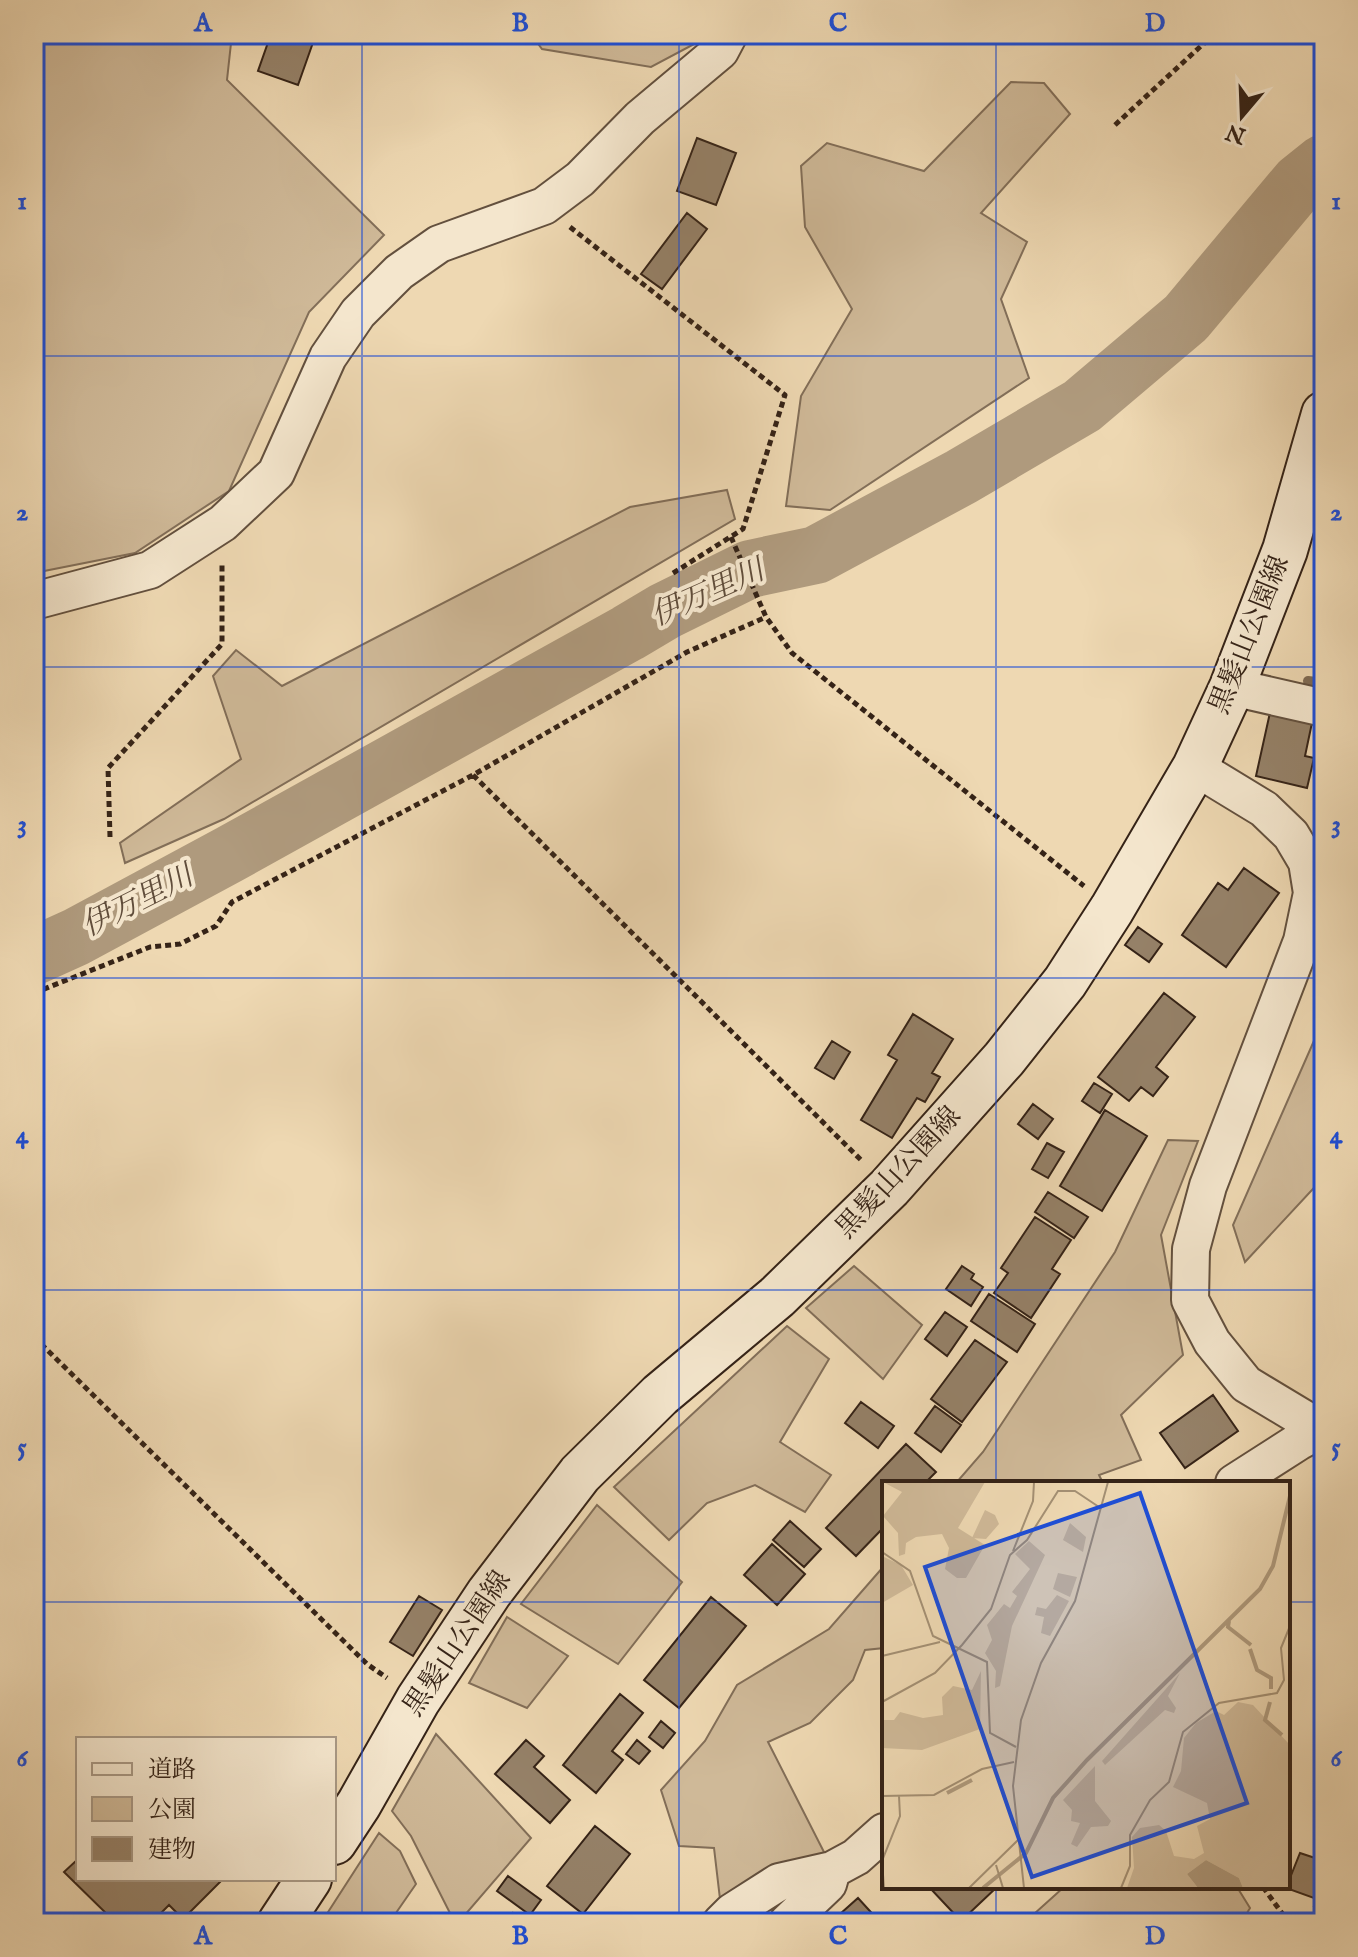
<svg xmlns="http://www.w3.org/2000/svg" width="1358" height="1957" viewBox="0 0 1358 1957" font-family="'IM FELL English','Noto Serif JP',serif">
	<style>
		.green { fill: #cfb998; stroke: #826e58; stroke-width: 2 }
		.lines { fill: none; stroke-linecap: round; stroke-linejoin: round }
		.stream { stroke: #7e6a54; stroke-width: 10 }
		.river { stroke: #af9a7d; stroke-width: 58 }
		.building { fill: #958168; stroke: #352317; stroke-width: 2 }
		.street-casing { stroke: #63503e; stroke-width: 40 }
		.secondary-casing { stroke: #352317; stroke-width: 48 }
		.path { stroke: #352317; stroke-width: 5; stroke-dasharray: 6 4; stroke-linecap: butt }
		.street { stroke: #f4e6cd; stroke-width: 36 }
		.secondary { stroke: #f4e6cd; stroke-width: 44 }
		.grid { fill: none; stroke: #1d4ed8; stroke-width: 2; stroke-opacity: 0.55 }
		.labels { text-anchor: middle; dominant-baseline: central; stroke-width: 8; stroke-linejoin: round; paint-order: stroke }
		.street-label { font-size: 28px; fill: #352317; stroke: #f4e6cd }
		.water-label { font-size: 30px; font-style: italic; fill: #604d3b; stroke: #f4e6cd }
		.inset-river { fill: none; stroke: #af9a7d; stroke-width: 4 }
		.inset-road { fill: none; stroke: #a49074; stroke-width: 2 }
		.view { fill: #1d4ed8; fill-opacity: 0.15; stroke: #1d4ed8; stroke-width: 4 }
		.inset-edge { fill: none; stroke: #352317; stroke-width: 4 }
		.neatline { fill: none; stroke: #1d4ed8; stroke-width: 3 }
		.grid-label { font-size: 26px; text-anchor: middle; font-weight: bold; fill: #1d4ed8 }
	</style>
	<rect width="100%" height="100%" fill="#eed8b2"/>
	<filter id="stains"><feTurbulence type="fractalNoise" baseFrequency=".0025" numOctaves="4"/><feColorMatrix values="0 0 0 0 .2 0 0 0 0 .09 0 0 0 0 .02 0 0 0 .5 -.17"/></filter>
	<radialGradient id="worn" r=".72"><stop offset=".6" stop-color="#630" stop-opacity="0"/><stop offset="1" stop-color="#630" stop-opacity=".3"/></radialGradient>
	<!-- green -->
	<path class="green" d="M34 34H232L227 80 384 235 309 312 229 491 135 553 34 573Z
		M531 34H713L651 67 542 49Z
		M1011 82 1044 83 1070 114 981 213 1027 242 1001 299 1029 378 830 510 786 506 801 396 852 309 805 227 801 166 827 143 924 171Z
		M727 490 735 519 224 819 125 863 120 843 241 759 213 676 236 650 282 686 630 507Z
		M1324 1018V1177L1245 1262 1233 1225Z
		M1168 1140 1198 1141 1161 1235 1183 1355 1121 1415 1141 1460 1099 1475 1103 1483H956L983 1452 1115 1252Z
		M854 1266 922 1325 883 1379 806 1308Z
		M787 1326 829 1359 780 1442 831 1475 805 1512 755 1485 707 1503 669 1540 614 1487Z
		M597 1505 682 1582 618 1664 521 1604Z
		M884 1566V1648L865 1650 853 1680 810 1723 768 1742 826 1856 720 1899 714 1848 679 1846 661 1790 705 1741 737 1685 829 1629Z
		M507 1617 568 1656 527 1708 469 1683Z
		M436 1734 531 1838 458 1923H455L411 1836 392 1811Z
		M379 1833 400 1851 416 1884 389 1923H321Z
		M1064 1887H1237L1250 1908 1241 1923H1024Z"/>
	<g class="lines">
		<!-- stream -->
		<path class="stream" d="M1308 681 1324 683"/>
		<!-- river -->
		<path class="river" d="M34 956 76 937 230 854 628 633 665 611 750 569 816 555 961 477 1082 406 1186 318 1299 183 1324 163"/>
	</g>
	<!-- building -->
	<path class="building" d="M271 34H316L298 85 258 71Z
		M697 138 736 153 716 205 677 191Z
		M687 213 707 229 662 289 641 274Z
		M1271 708 1313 718 1305 756 1314 758 1307 788 1256 776Z
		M1244 868 1279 893 1226 967 1182 935 1218 883 1228 890Z
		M1138 927 1162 944 1149 962 1125 945Z
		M1164 993 1195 1017 1156 1067 1168 1077 1153 1096 1141 1087 1129 1101 1098 1077Z
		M913 1014 953 1039 932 1073 940 1077 925 1102 917 1098 892 1138 861 1120 897 1060 888 1055Z
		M832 1041 850 1052 834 1079 815 1068Z
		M1094 1083 1112 1094 1100 1113 1082 1101Z
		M1033 1104 1053 1119 1038 1139 1018 1124Z
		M1105 1110 1147 1136 1102 1211 1060 1186Z
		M1047 1143 1064 1152 1048 1178 1032 1169Z
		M1048 1192 1088 1217 1074 1238 1035 1212Z
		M1035 1217 1071 1240 1052 1269 1060 1274 1031 1318 994 1293 1008 1273 1001 1268Z
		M962 1266 974 1274 971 1279 983 1287 971 1306 946 1289Z
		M989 1294 1035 1324 1017 1352 971 1321Z
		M945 1312 967 1327 947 1356 925 1339Z
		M975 1340 1007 1362 962 1422 931 1399Z
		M1213 1395 1238 1431 1185 1468 1160 1433Z
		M861 1402 894 1426 878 1448 845 1423Z
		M935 1406 961 1425 941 1452 915 1433Z
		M906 1444 936 1472 925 1483H884V1527L856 1556 826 1528Z
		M790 1521 821 1549 804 1567 773 1540Z
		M772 1544 805 1574 777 1605 744 1575Z
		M419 1596 442 1610 413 1656 390 1642Z
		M711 1597 746 1626 679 1708 644 1680Z
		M620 1694 643 1713 612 1751 623 1760 596 1793 563 1765Z
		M661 1721 675 1733 663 1748 649 1737Z
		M526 1740 544 1756 534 1767 570 1800 550 1823 495 1774Z
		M637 1740 650 1751 639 1764 626 1754Z
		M595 1826 630 1854 583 1914 547 1886Z
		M1300 1853 1324 1861V1910L1314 1906 1317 1899 1286 1888Z
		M78 1859V1879H223L183 1919 169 1905 151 1923H116L64 1872Z
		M508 1876 541 1900 530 1915 497 1891Z
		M929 1887H997L961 1921Z
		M858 1898 879 1921 877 1923H832L831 1922Z
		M513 1913 526 1923H506Z"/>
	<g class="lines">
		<defs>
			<path id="street" d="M34 601 150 570 223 523 276 473 328 357 358 313 399 272 439 244 544 206 580 179 640 118 720 51 729 34
				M1232 687 1324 708
				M1195 767 1264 809 1291 835 1307 862 1312 893 1302 941 1208 1186 1191 1249 1190 1300 1212 1342 1246 1384 1324 1431
				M1234 1483 1298 1442 1324 1428
				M721 1923 732 1912 779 1882 832 1870 856 1857 884 1832
				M787 1923 828 1884 832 1870"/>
			<path id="secondary" d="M334 1842 359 1804 418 1700 489 1593 580 1474 660 1395 777 1297 889 1188 1004 1059 1065 982 1112 909 1195 767 1232 687 1285 550 1324 414
				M280 1923 309 1879"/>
		</defs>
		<!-- street casing -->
		<use href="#street" class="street-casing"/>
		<!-- secondary casing -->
		<use href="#secondary" class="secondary-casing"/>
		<!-- path -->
		<path class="path" d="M1115 125 1214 34
			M570 227 785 395 743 529 670 575
			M731 537 766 617 792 653 1084 886
			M473 775 863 1162
			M110 837 108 768 222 644V562
			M34 993 150 947 180 944 216 926 232 902 473 775 687 652 766 617
			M34 1337 367 1664 387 1678
			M1263 1887 1289 1923"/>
		<!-- street -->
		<use href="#street" class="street"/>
		<!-- secondary -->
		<use href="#secondary" class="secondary"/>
	</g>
	<!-- grid -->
	<path class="grid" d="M362 34V1923M679 34V1923M996 34V1483M34 356H1324M34 667H1324M34 978H1324M34 1290H1324M34 1602H884M1288 1602H1324M996 1887V1923"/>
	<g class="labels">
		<!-- street labels -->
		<g class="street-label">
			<text transform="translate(1250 635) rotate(-68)">黒髪山公園線</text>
			<text transform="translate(899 1173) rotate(-47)">黒髪山公園線</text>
			<text transform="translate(458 1644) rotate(-56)">黒髪山公園線</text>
		</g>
		<!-- water labels -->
		<g class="water-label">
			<text transform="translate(708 594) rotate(-24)">伊万里川</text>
			<text transform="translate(138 902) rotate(-27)">伊万里川</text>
		</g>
	</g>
	<!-- overview -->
	<g transform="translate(882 1481)">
		<rect width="408" height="408" fill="#eed8b2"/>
		<path d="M1 1H103L76 47 103 64 84 97H75L63 88 67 67 60 53 34 56 24 62 23 73 17 75 16 52 1 35 20 11ZM103 29 113 34 117 43 104 58 90 57ZM188 42 204 56 201 71 181 59ZM147 60 163 74 130 145 118 205 113 207 114 190 103 172 110 159 105 144 122 123 128 127 135 115 130 111 148 88 133 73ZM2 76 19 84 31 104 0 122ZM176 92 195 96 188 116 171 108ZM175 114 187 120 168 155 159 152 162 136 153 134 155 126 164 128ZM99 190 98 248 40 269 0 267V239H12L18 231 41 237 61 234 60 216 71 205 90 209ZM298 192 286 215 294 227 292 232 283 229 223 284 220 280ZM356 221 371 224 407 263 408 407H361L357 397 324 379 305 393 316 407H245L252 387 250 356 258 347 277 344 284 350 292 375 312 378 322 372 315 345 328 338 325 322 291 306 299 290 302 257 314 242 334 230 342 234ZM213 285V320L229 340 226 345 209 346 195 366 189 363 198 342 189 340 190 329 181 319Z" fill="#cfb998"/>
		<path d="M324 379 357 397 361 407H316L305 393Z" fill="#af9a7d"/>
		<path class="inset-river" d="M347 140 346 146 369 164M368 168 375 189 389 197V208M388 221 383 239 400 254M65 312 90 299M101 407 144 372 171 317 205 279 378 108 391 85 408 15"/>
		<path class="inset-road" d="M131 70 151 20 152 1M0 71 28 90 51 155 105 181 108 252 134 266M0 175 58 161M0 221 53 192 80 164 109 128 128 74 145 59 176 10H193L217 26M0 315 52 314 100 288 132 281M114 384 121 407M2 407 0 380 18 335 17 315M87 407 136 359M142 407 131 305 139 239 159 182 193 120 226 1M239 407 248 385V354L268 319 287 301 301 251 337 222 395 212 402 199 399 167 408 145"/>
		<path class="view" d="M258 12 365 322 150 396 43 86Z"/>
		<rect width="408" height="408" class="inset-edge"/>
	</g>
	<!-- margin -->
	<rect width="1358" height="1957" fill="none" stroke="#eed8b2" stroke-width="88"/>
	<!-- legend -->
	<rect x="76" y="1737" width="260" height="144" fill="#f4e6cd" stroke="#a89884" stroke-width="2"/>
	<rect x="92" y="1763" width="40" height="12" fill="#f4e6cd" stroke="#a89884" stroke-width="2"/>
	<text x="148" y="1777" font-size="24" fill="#352317">道路</text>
	<rect x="92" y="1797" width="40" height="24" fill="#cfb998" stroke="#a89884" stroke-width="2"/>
	<text x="148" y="1817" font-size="24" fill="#352317">公園</text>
	<rect x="92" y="1837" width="40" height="24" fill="#958168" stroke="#a89884" stroke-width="2"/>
	<text x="148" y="1857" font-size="24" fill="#352317">建物</text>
	<!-- north arrow -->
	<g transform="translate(1242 116) rotate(199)" stroke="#f4e6cd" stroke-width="6" paint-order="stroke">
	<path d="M0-6L14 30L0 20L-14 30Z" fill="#352317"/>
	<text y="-12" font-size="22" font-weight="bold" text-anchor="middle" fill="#352317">N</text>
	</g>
	<rect x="44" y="44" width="1270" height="1869" class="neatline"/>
	<g class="grid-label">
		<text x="203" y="31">A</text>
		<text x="520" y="31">B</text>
		<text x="838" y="31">C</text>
		<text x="1155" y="31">D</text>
		<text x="22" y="209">1</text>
		<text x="1336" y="209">1</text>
		<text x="22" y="520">2</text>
		<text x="1336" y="520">2</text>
		<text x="22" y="832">3</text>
		<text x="1336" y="832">3</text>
		<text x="22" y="1143">4</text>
		<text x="1336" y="1143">4</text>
		<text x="22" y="1455">5</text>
		<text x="1336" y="1455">5</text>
		<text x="22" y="1766">6</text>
		<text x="1336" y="1766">6</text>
		<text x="203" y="1944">A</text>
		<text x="520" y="1944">B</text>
		<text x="838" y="1944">C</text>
		<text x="1155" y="1944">D</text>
	</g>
	<rect width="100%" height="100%" filter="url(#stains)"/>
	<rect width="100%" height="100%" fill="url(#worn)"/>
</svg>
